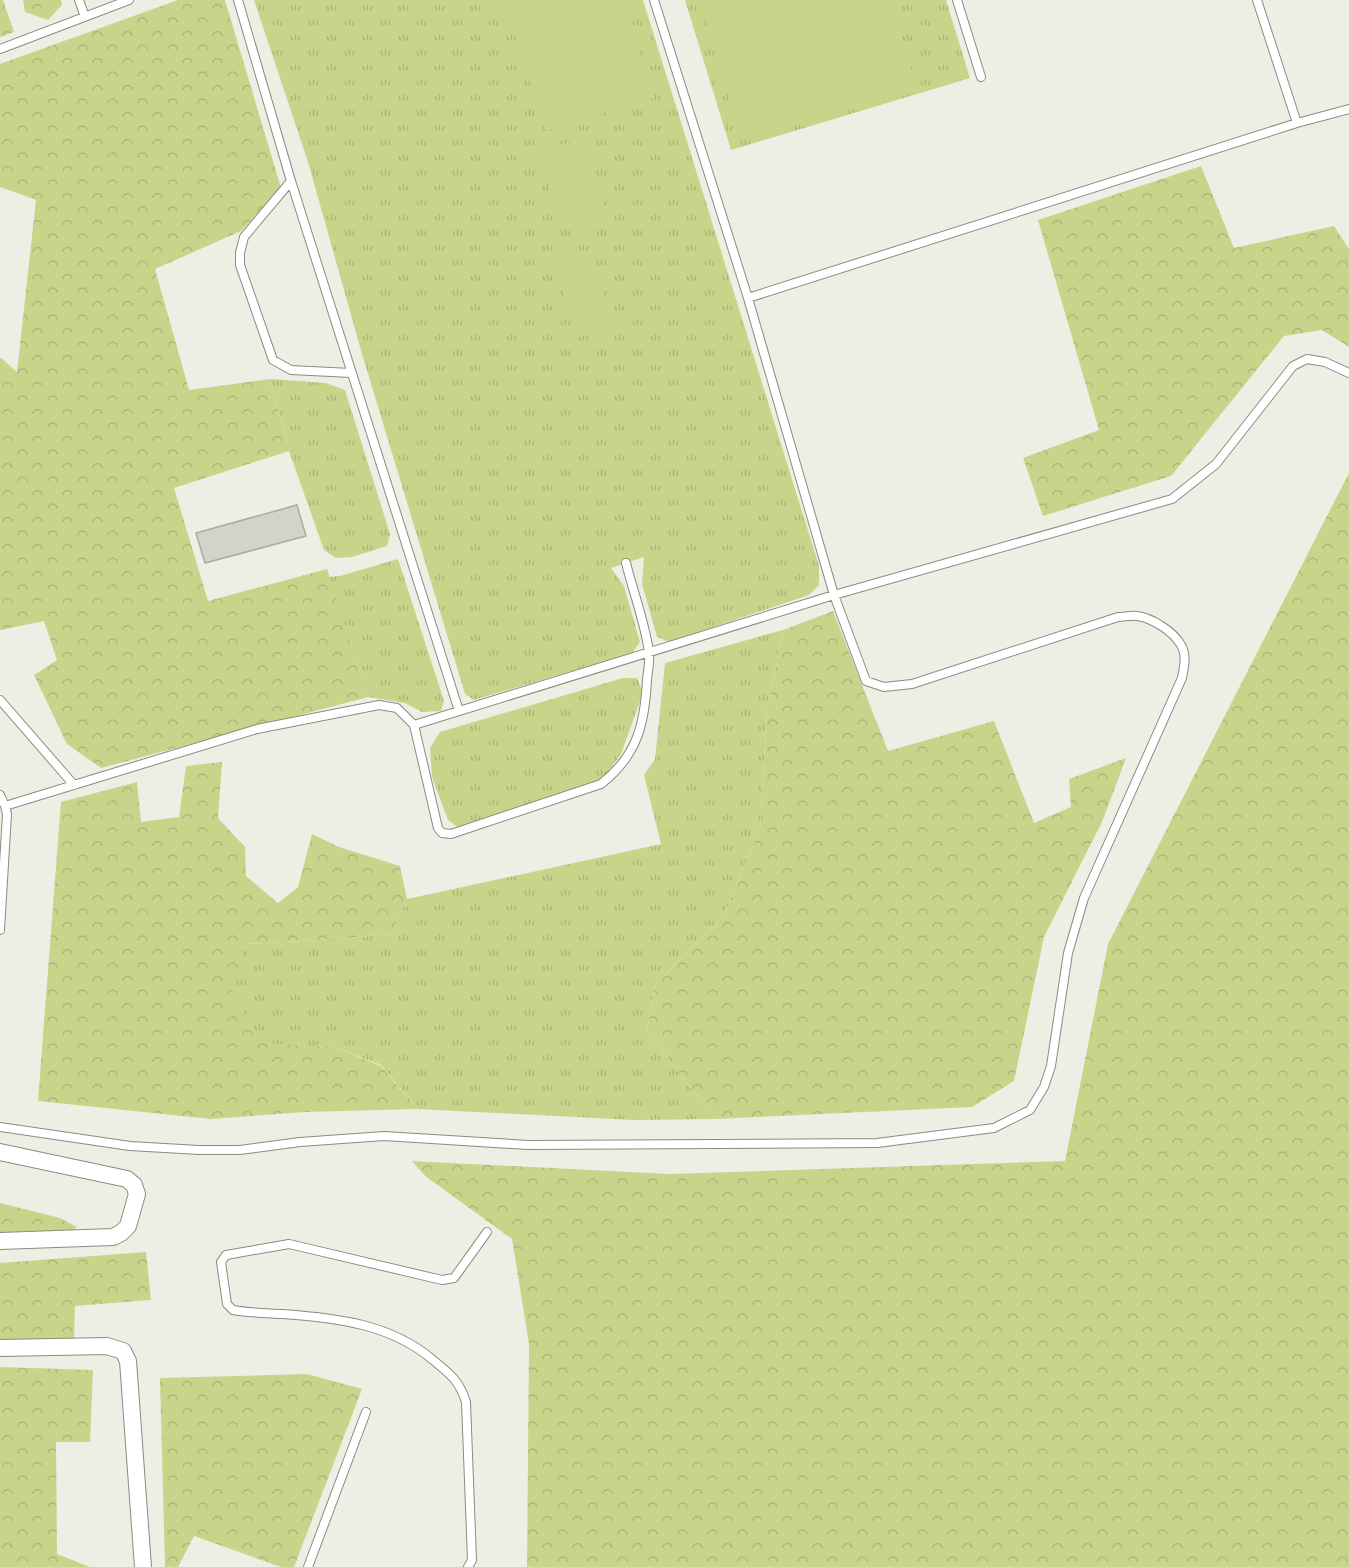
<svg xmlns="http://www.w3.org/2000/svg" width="1349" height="1567" viewBox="0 0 1349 1567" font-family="'Crimson Pro',serif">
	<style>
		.grass { fill: url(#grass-tufts) }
		.forest { fill: url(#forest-crowns) }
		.pitch { fill: #c9d48b }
		.building { fill: #d2d4ca; stroke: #a9aba1; stroke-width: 1.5 }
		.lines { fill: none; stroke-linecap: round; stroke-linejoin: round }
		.service-casing { stroke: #8a8c82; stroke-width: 10 }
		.minor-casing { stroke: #8a8c82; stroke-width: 18 }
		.service { stroke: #fff; stroke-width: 8 }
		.minor { stroke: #fff; stroke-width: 16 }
	</style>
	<defs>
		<pattern id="grass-tufts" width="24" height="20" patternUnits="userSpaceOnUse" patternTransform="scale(1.5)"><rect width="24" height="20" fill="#c9d48b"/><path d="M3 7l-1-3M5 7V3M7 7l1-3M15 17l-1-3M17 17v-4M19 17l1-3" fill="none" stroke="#adb678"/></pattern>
		<pattern id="forest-crowns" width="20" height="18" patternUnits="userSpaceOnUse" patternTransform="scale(1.5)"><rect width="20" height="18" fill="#c9d48b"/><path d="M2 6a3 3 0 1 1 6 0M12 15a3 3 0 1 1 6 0" fill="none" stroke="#adb678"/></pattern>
	</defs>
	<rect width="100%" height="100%" fill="#edefe4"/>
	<!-- grass -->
	<path class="grass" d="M254 0H643L819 566V585L809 595 669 642 657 637 642 584 644 557 611 568 624 586 640 642 632 653 474 700 465 694 362 354 308 162Z
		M685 0H946L970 78 731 150Z
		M270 379 326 383 345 390 390 534 387 546 352 557 336 558 324 550 289 451Z
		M398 559 444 701 441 711 422 712 405 703 368 697 329 577 340 576Z
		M783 630 767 711 760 829 724 915 655 985 647 1031 715 1119 634 1120 418 1109 381 1065 335 1047 259 1044 230 987 245 944 338 939 391 934 407 899 661 844 644 775 655 759 665 663Z
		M623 678H637L643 693 621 754 601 782 459 828 448 820 432 777 430 748 440 732Z"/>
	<!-- forest -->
	<path class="forest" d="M0 0H3L14 32 0 37Z
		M23 0H61L62 5 48 20 25 12Z
		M178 0H225L281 188 241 231 155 269 189 390 270 379 289 451 174 488 208 601 327 569 368 697 101 768 67 744 34 675 57 660 44 621 0 630V357L17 372 36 200 0 187V64Z
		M1201 166 1234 248 1334 226 1349 249V347L1322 330 1284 336 1171 476 1043 516 1023 458 1099 430 1038 220Z
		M1349 473V1567H527L529 1344 512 1239 425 1176 412 1161 669 1174 1065 1161 1108 944Z
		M833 611 888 751 994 721 1034 823 1071 807 1069 779 1126 758 1102 822 1044 937 1014 1081 972 1107 715 1119 647 1031 655 985 724 915 760 829 767 711 783 630Z
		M222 762 218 818 245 847 246 876 278 903 298 887 312 834 339 847 400 866 407 899 391 934 338 939 246 944 231 987 259 1043 335 1047 381 1066 418 1109 305 1112 211 1119 38 1101 61 802 137 782 141 822 179 817 186 766Z
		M0 1203 60 1218 77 1227 67 1236 0 1240Z
		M146 1252 151 1300 75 1306 74 1340 0 1341V1263Z
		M0 1367 93 1370 90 1442H56L57 1554 90 1567H0Z
		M307 1374 362 1389 294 1567H281L194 1536 178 1567H165L160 1378Z"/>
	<!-- pitch -->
	<path class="pitch" d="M504 0H624L654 98 545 131Z
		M701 0H891L917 88 741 138Z
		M584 138 607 215 561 229 538 152Z
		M591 249 613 328 576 338 555 259Z"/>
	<!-- building -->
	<path class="building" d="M297 505 306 536 205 563 196 533Z"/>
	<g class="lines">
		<defs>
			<path id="service" d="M79 0 85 17
				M238 0 291 181 459 711
				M957 0 981 77
				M1257 0 1297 123
				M0 49 129 0
				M291 181 244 237 240 253V265L273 360 291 370 351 373
				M748 298 1297 123 1349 109
				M0 700 74 785
				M414 725 834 595 1172 499 1216 464 1293 366 1307 359 1325 362 1349 373
				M0 795 5 806 7 814 0 930
				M5 806 257 729 379 705 397 708 414 725 438 828 442 833 451 834 601 784C637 756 645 724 647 679 648 671 650 661 649 652 645 623 633 591 626 563
				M0 1127 130 1146 199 1150H240L300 1142 384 1136 528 1145 877 1143 994 1128 1030 1110 1044 1087 1051 1066 1068 953 1084 898 1182 678C1184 667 1187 655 1181 645 1173 631 1152 618 1137 616 1131 615 1124 617 1118 617L912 684 884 687 866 681 834 595 748 298 654 0
				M308 1567 366 1412
				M468 1567 472 1560 466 1402C459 1380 450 1374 433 1360 391 1324 337 1318 283 1314 266 1313 249 1313 233 1310L227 1304 221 1262 226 1255 289 1244 442 1280 454 1278 487 1232"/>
			<path id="minor" d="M0 1152 127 1179 134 1185 137 1194 128 1226 121 1233 113 1237 0 1241
				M0 1348 107 1346 123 1351 128 1361 143 1567"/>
		</defs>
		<!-- service casing -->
		<use href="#service" class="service-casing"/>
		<!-- minor casing -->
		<use href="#minor" class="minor-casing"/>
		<!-- service -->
		<use href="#service" class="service"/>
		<!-- minor -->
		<use href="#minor" class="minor"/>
	</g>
</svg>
